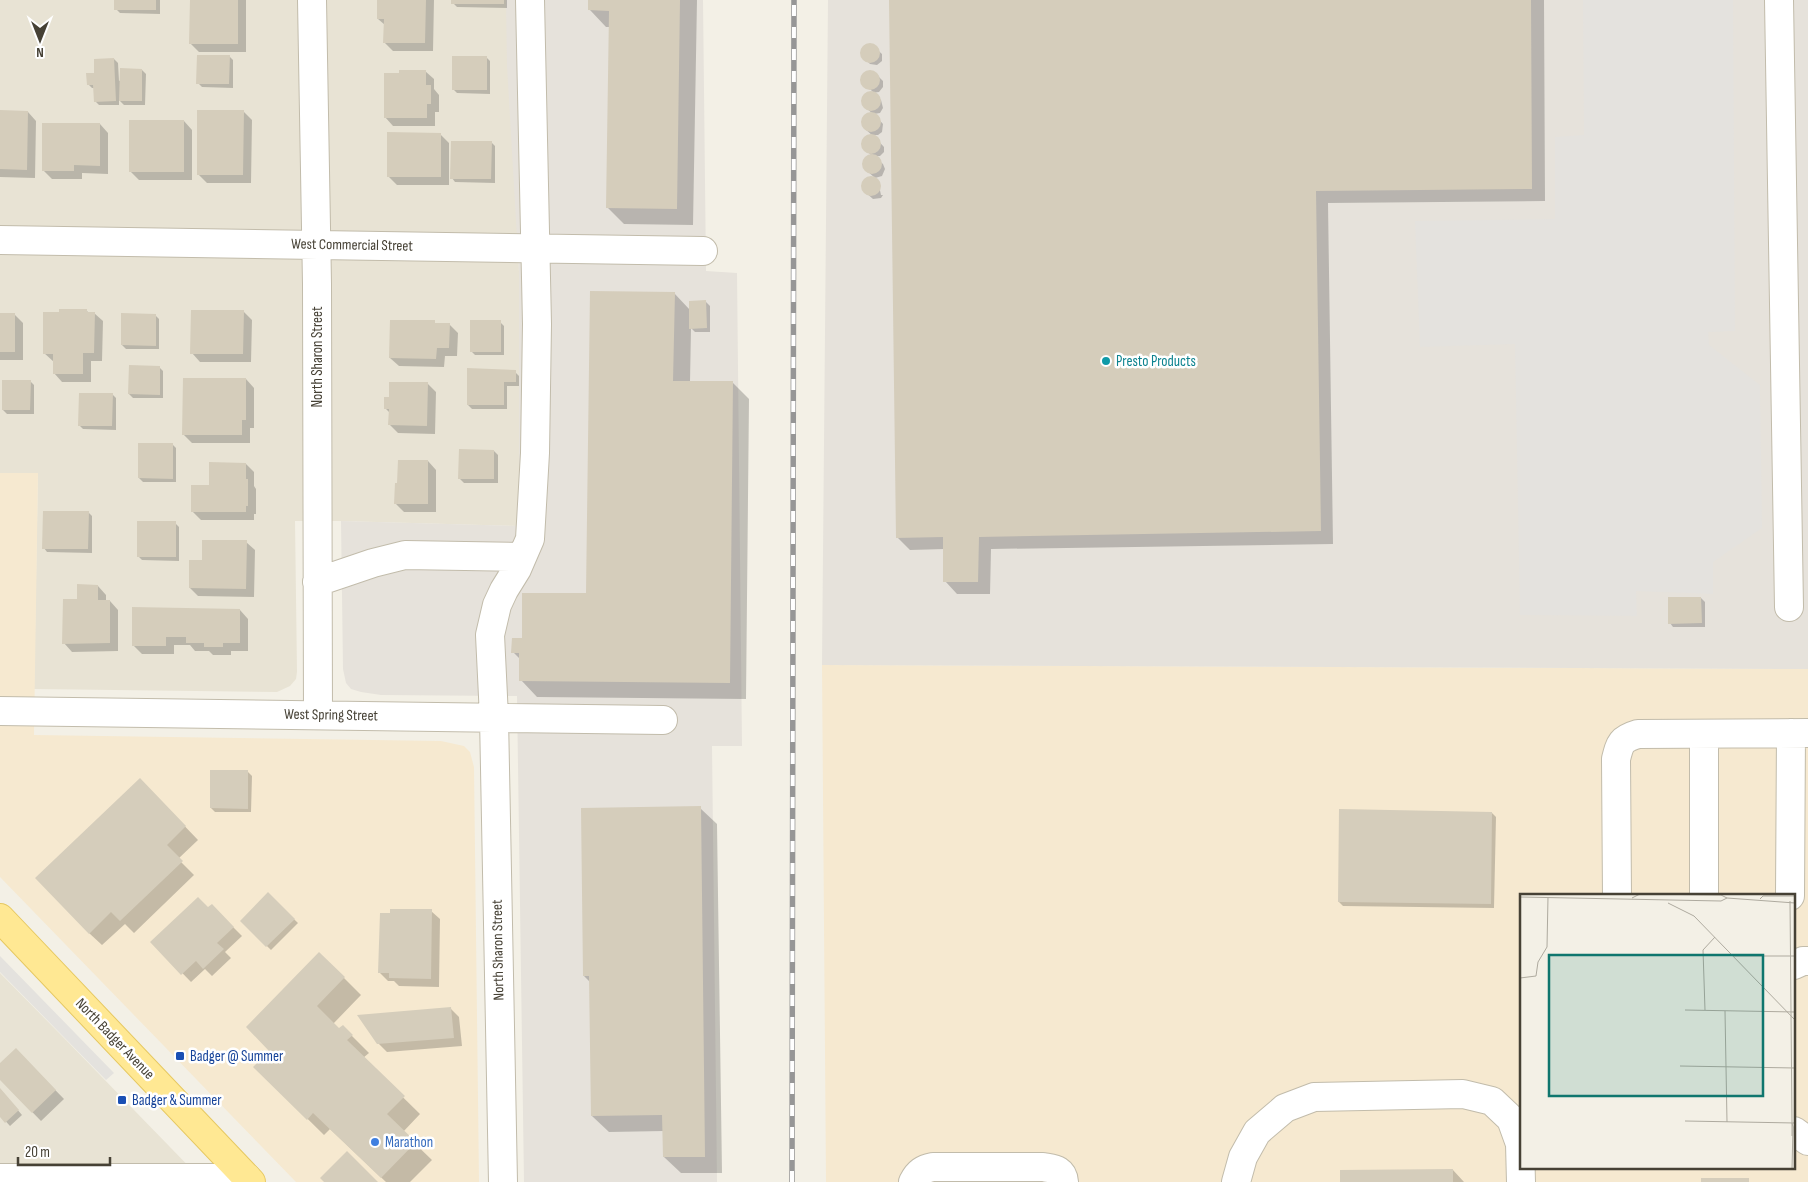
<svg xmlns="http://www.w3.org/2000/svg" width="1808" height="1182" viewBox="0 0 1808 1182" font-family="'Sofia Sans Condensed',sans-serif">
	<style>
		.residential { fill: #e8e3d4 }
		.commercial { fill: #f6e9d0; fill-rule: evenodd }
		.industrial { fill: #e6e2db }
		.parking { fill: #e4e2de }
		.shadow { fill: #0003 }
		.building { fill: #d5cdbb }
		.lines { fill: none; stroke-linecap: round; stroke-linejoin: round }
		.minor-casing { stroke: #c2bcab; stroke-width: 30 }
		.major-casing { stroke: #e6c861; stroke-width: 30 }
		.minor { stroke: #fff; stroke-width: 28 }
		.major { stroke: #ffe893; stroke-width: 28 }
		.rail-casing { stroke: #969696; stroke-width: 5.5 }
		.rail { stroke: #fff; stroke-width: 4; stroke-dasharray: 11; stroke-linecap: butt }
		.culture-dot { fill: #0f9aa8; stroke: #fff; stroke-width: 2 }
		.transit-dot { fill: #1a4fb4; stroke: #fff; stroke-width: 2 }
		.shop-dot { fill: #3f7fe0; stroke: #fff; stroke-width: 2 }
		.labels { text-anchor: middle; dominant-baseline: central; stroke-width: 5; stroke-linejoin: round; paint-order: stroke }
		.street-label { font-size: 15px; fill: #464135; stroke: #fff }
		.culture-label { font-size: 15px; fill: #0d838f; stroke: #fff; text-anchor: start }
		.transit-label { font-size: 15px; fill: #164399; stroke: #fff; text-anchor: start }
		.shop-label { font-size: 15px; fill: #366cbe; stroke: #fff; text-anchor: start }
		.inset-road { fill: none; stroke: #aeaa9f; stroke-width: 1 }
		.view { fill: #0f766e; fill-opacity: 0.15; stroke: #0f766e; stroke-width: 2.5 }
		.inset-edge { fill: none; stroke: #464135; stroke-width: 2.5 }
	</style>
	<rect width="100%" height="100%" fill="#f3f0e6"/>
	<!-- residential -->
	<path class="residential" d="M0 0H511L519 272V526L341 521H295L297 672 296 679 290 686 277 692 34 689 38 473H0Z
		M0 973 66 1040 204 1182H0Z"/>
	<!-- commercial -->
	<path class="commercial" d="M0 473H38L34 735 441 741 464 746 470 752 474 767 479 1182H296L0 877Z
		M822 665 1808 669V1182H826ZM1522 896H1794V1168H1522Z"/>
	<!-- industrial -->
	<path class="industrial" d="M506 0H703L706 271 737 273 742 746H712L717 1182H524L517 696 381 695 361 692 351 689 346 683 343 669 341 521 519 526V272L507 66Z
		M828 0H1808V669L822 665Z"/>
	<!-- parking -->
	<path class="parking" d="M1583 0H1733L1735 331 1708 332 1709 345 1760 385 1762 528 1713 562V594L1636 591 1637 616 1520 615 1515 344 1420 347 1415 221 1555 219V137L1584 135Z
		M0 956 114 1073 106 1080 0 972Z"/>
	<!-- shadow -->
	<path class="shadow" d="M116 0H160V14L120 13 116 9Z
		M191 0H246V52H199L190 43Z
		M378 0H434L433 51H393L384 42 385 25 378 19Z
		M453 0H507V8L457 7 453 3Z
		M590 0H697L693 225 624 224 607 207 610 27H606L590 10Z
		M890 0H1544L1545 201 1328 203 1333 544 991 549 990 594H957L945 581V549L910 550 897 537Z
		M865 45H872L882 54V61L877 65 870 64 862 56V49Z
		M229 56 233 60V88L202 87 198 83Z
		M486 57 490 61V94L457 93 453 89Z
		M114 59 118 63 119 81 142 70 146 74 145 105H124L119 100V105H99L95 101V88H92L88 84 95 74Z
		M425 71 434 79V89L439 95V112H435V126H393L385 117Z
		M868 72H874L883 81V87L879 92 872 93 881 100 883 108 880 113 874 114 883 124 882 132 878 135H873L884 147V152L880 156H873L883 164 885 169 882 176 875 178 866 170 863 163 865 159 872 156 864 148V140L870 136 874 137 863 127V121L867 115H874L864 106 862 100 865 94 873 92 862 81 863 75Z
		M0 112H28L36 121 35 178 0 177Z
		M244 112 252 120 251 183H207L198 174Z
		M184 121 192 130V180H139L130 171Z
		M100 124 108 133V174L82 173V179H52L43 170Z
		M440 134 449 143V185H397L388 176Z
		M491 142 495 146V183L455 182 452 178Z
		M868 178H873L878 181 881 195H883L881 198 873 199 864 191 863 185Z
		M674 293 690 310 706 302 710 306V332H695L691 328 690 382 733 383 749 399 746 699 537 697 521 680V660L513 652 523 640 588 594Z
		M86 310 89 313H94L103 321 102 361H91V382H62L54 373V362L44 353Z
		M243 311 252 320 251 362H200L192 353Z
		M0 313 2 315H15L23 323V360H0Z
		M155 315 159 319V349H126L122 345Z
		M434 322 436 324H449L458 333 457 356H445L444 367 399 366 390 358Z
		M500 322 504 326V355H475L471 351Z
		M159 367 163 371V398H133L129 394Z
		M515 372 519 376V386H507V409H472L468 405Z
		M246 379 254 388V428H250V443H192L183 434Z
		M30 381 34 385V414H7L3 410Z
		M427 383 436 392 435 434 398 433 390 425V413L386 409Z
		M112 394 116 398V430L83 429 79 425Z
		M172 444 176 448V482H143L139 478Z
		M494 451 498 455V483H464L460 479Z
		M428 461 436 470V512H404L396 504 399 484Z
		M246 464 254 472V486L256 489V514H254V520H201L192 511 210 487Z
		M88 512 92 516V553L47 552 44 548Z
		M175 523 179 527V561L142 560 138 556Z
		M246 542 255 550 254 597 198 596 190 588 203 561Z
		M98 586 106 595V601H110L118 610V651L72 652 64 643 78 600Z
		M1701 598 1705 602V627H1673L1670 623Z
		M240 610 248 619V651H231V655H213L209 651H195L190 645H174V654H142L133 645Z
		M248 772 252 776 251 812H215L211 808Z
		M152 792 198 840 178 859 194 875 134 933 125 924 102 945 89 933Z
		M700 808 717 824 722 1173H681L664 1157V1131L609 1132 592 1116 590 982 584 976Z
		M1492 813 1496 817 1494 908 1343 906 1339 902Z
		M268 894 298 923 271 950 241 921Z
		M212 906 242 936 225 952 231 958 212 976 205 969 191 982 152 942 209 909Z
		M431 911 440 919 439 987 399 986 394 981H388L380 973Z
		M319 953 361 995 333 1024 339 1030 343 1027 369 1053 363 1058 420 1114 403 1132 432 1160 410 1182H386L330 1129 324 1135 255 1067 271 1051Z
		M451 1009 459 1017 462 1046 387 1052 378 1043Z
		M24 1058 64 1099 41 1121 0 1079V1065Z
		M0 1089 22 1115 10 1126 0 1115Z
		M1453 1170 1464 1182H1341Z"/>
	<!-- building -->
	<path class="building" d="M114 0H156V10H114Z
		M190 0H238V44H189Z
		M377 0H426L425 43H383L384 19H377Z
		M451 0H504V4H451Z
		M588 0H680L677 209 606 208 609 11 588 10Z
		M889 0H1531L1532 189 1316 191 1321 531 979 537 978 582H943V537L896 538Z
		M860 53a10 10 0 1 1 20 0a10 10 0 1 1-20 0Z
		M197 55H230L229 84H196Z
		M452 56H487V90H452Z
		M114 58 116 101 94 102 93 85H87L86 73H94V59Z
		M120 68 142 69V101H119Z
		M399 70H426V85H431V104H427V118H384V73H399Z
		M860 80a10 10 0 1 1 20 0a10 10 0 1 1-20 0Z
		M861 101a10 10 0 1 1 20 0a10 10 0 1 1-20 0Z
		M0 110 28 111 27 170 0 169Z
		M197 110H244L243 175H197Z
		M861 122a10 10 0 1 1 20 0a10 10 0 1 1-20 0Z
		M129 120H184V172H129Z
		M42 123H100V166L74 165V171H42Z
		M387 132 441 133V177H387Z
		M861 144a10 10 0 1 1 20 0a10 10 0 1 1-20 0Z
		M451 141H492L491 179H450Z
		M862 164a10 10 0 1 1 20 0a10 10 0 1 1-20 0Z
		M861 186a10 10 0 1 1 20 0a10 10 0 1 1-20 0Z
		M590 291 675 292 673 381H733L730 683 519 681V653H511L512 638H522V593H586Z
		M706 300 707 328 689 329V301Z
		M59 309H87V312H95L94 353H83V374H53V354H43V312H59Z
		M191 310H244L243 354H190Z
		M0 313H15V352H0Z
		M121 313 156 314V346L121 345Z
		M390 320H435V323H450L449 348H437L436 359 389 358Z
		M470 320H501V352H470Z
		M129 365 160 366V395L128 394Z
		M467 368 516 370V382H504V405H467Z
		M183 378H246V420H242V435H182Z
		M2 380H31L30 410H2Z
		M389 382H428L427 426 388 425 389 409H384V397H389Z
		M79 393H113L112 426H78Z
		M138 443H173V479L138 478Z
		M459 449 494 450V479H458Z
		M398 460H428V504H394L395 483H397Z
		M209 462 246 463V479H248V506H246V512H191V485H209Z
		M43 511H89L88 549H42Z
		M137 521H176V557H137Z
		M202 540H247L246 589 189 588V560H202Z
		M77 584 98 585V600H110V643L62 644 63 599H77Z
		M1668 597H1701L1702 623 1668 624Z
		M132 607 240 609V643H223V647H204V643H186V637H166V646H132Z
		M210 770H248V809L210 808Z
		M140 778 186 826 167 845 183 861 120 921 111 912 89 934 35 878Z
		M701 806 705 1157H663L662 1115 591 1116 589 976H583L581 808Z
		M1339 809 1492 812 1491 904 1338 902Z
		M268 892 295 919 266 947 240 921Z
		M198 897 208 907 212 904 234 927 217 943 224 949 203 969 196 961 181 975 150 942Z
		M390 909H432L431 979 389 978V973H378L380 913H390Z
		M319 952 345 977 317 1006 339 1028 343 1025 353 1035 347 1040 405 1096 387 1114 416 1142 381 1178 313 1113 307 1120 253 1067 269 1051 246 1027Z
		M451 1007 454 1038 377 1044 357 1015Z
		M16 1048 56 1090 32 1113 0 1080V1063Z
		M0 1088 19 1110 5 1123 0 1117Z
		M347 1151 378 1182H324L320 1178Z
		M1453 1169V1182H1340V1170Z
		M1701 1178H1749V1182H1701Z"/>
	<g class="lines">
		<defs>
			<path id="minor" d="M312 0 317 284 318 715
				M1779 0 1789 607
				M0 240 703 251
				M317 582 373 563 405 555 522 557
				M0 711 663 720
				M1704 734V896
				M1617 896 1616 759C1620 743 1621 739 1638 734L1808 733
				M1790 896 1791 733
				M1794 965 1803 961H1808
				M1794 1131 1808 1141
				M0 1178H247
				M503 1182 494 717 490 635 497 605 504 590 517 569 530 539 535 453 537 324 530 0
				M913 1182C918 1172 923 1169 933 1167H1043C1054 1169 1063 1169 1064 1182
				M1236 1182 1243 1157 1257 1132 1285 1108 1314 1097 1463 1094 1492 1101 1511 1119 1520 1144 1521 1182"/>
			<path id="major" d="M0 918 251 1182"/>
		</defs>
		<!-- minor casing -->
		<use href="#minor" class="minor-casing"/>
		<!-- major casing -->
		<use href="#major" class="major-casing"/>
		<!-- minor -->
		<use href="#minor" class="minor"/>
		<!-- major -->
		<use href="#major" class="major"/>
		<defs>
			<path id="rail" d="M792 1182 794 0"/>
		</defs>
		<!-- rail casing -->
		<use href="#rail" class="rail-casing"/>
		<!-- rail -->
		<use href="#rail" class="rail"/>
	</g>
	<!-- markers -->
	<circle class="culture-dot" cx="1106" cy="361" r="5"/>
	<g class="transit-dot">
		<rect x="175" y="1051" width="10" height="10" rx="2.5"/>
		<rect x="117" y="1095" width="10" height="10" rx="2.5"/>
	</g>
	<circle class="shop-dot" cx="375" cy="1142" r="5"/>
	<g class="labels">
		<!-- street labels -->
		<g class="street-label">
			<text transform="translate(352 245) rotate(1)">West Commercial Street</text>
			<text transform="translate(317 357) rotate(-90)">North Sharon Street</text>
			<text transform="translate(331 715) rotate(1)">West Spring Street</text>
			<text transform="translate(498 950) rotate(-91)">North Sharon Street</text>
			<text transform="translate(115 1039) rotate(46)">North Badger Avenue</text>
		</g>
		<!-- culture labels -->
		<g class="culture-label">
			<text x="1116" y="361">Presto Products</text>
		</g>
		<!-- transit labels -->
		<g class="transit-label">
			<text x="190" y="1056">Badger @ Summer</text>
			<text x="132" y="1100">Badger &amp; Summer</text>
		</g>
		<!-- shop labels -->
		<g class="shop-label">
			<text x="385" y="1142">Marathon</text>
		</g>
	</g>
	<!-- overview -->
	<g transform="translate(1520 894)">
		<rect width="275" height="275" fill="#f3f0e6"/>
		<path class="inset-road" d="M0 3 201 7 207 4M112 4 120 0 201 1 207 4 275 9M240 5 243 2H275M270 7 272 229M148 9 174 22 275 126M214 62H275M0 84 16 82 18 68 27 53 28 3M165 116 275 118M185 116 183 56 195 43M205 117 207 228M160 172 275 174M165 227 275 229M272 275 273 233 272 229V242"/>
		<path class="view" d="M29 61H243V202H29Z"/>
		<rect width="275" height="275" class="inset-edge"/>
	</g>
	<!-- north arrow -->
	<g transform="translate(40 40) rotate(180)" stroke="#ffffff" stroke-width="4" paint-order="stroke">
	<path d="M0-4L9 19L0 12L-9 19Z" fill="#464135"/>
	<text y="-8" font-size="14" font-weight="bold" text-anchor="middle" fill="#464135">N</text>
	</g>
	<!-- scale -->
	<path d="M18 1157v8h92v-8" fill="none" stroke="#464135" stroke-width="2.5"/>
	<text x="25" y="1157" font-size="15" fill="#464135" stroke="#ffffff" stroke-width="4" paint-order="stroke">20 m</text>
</svg>
